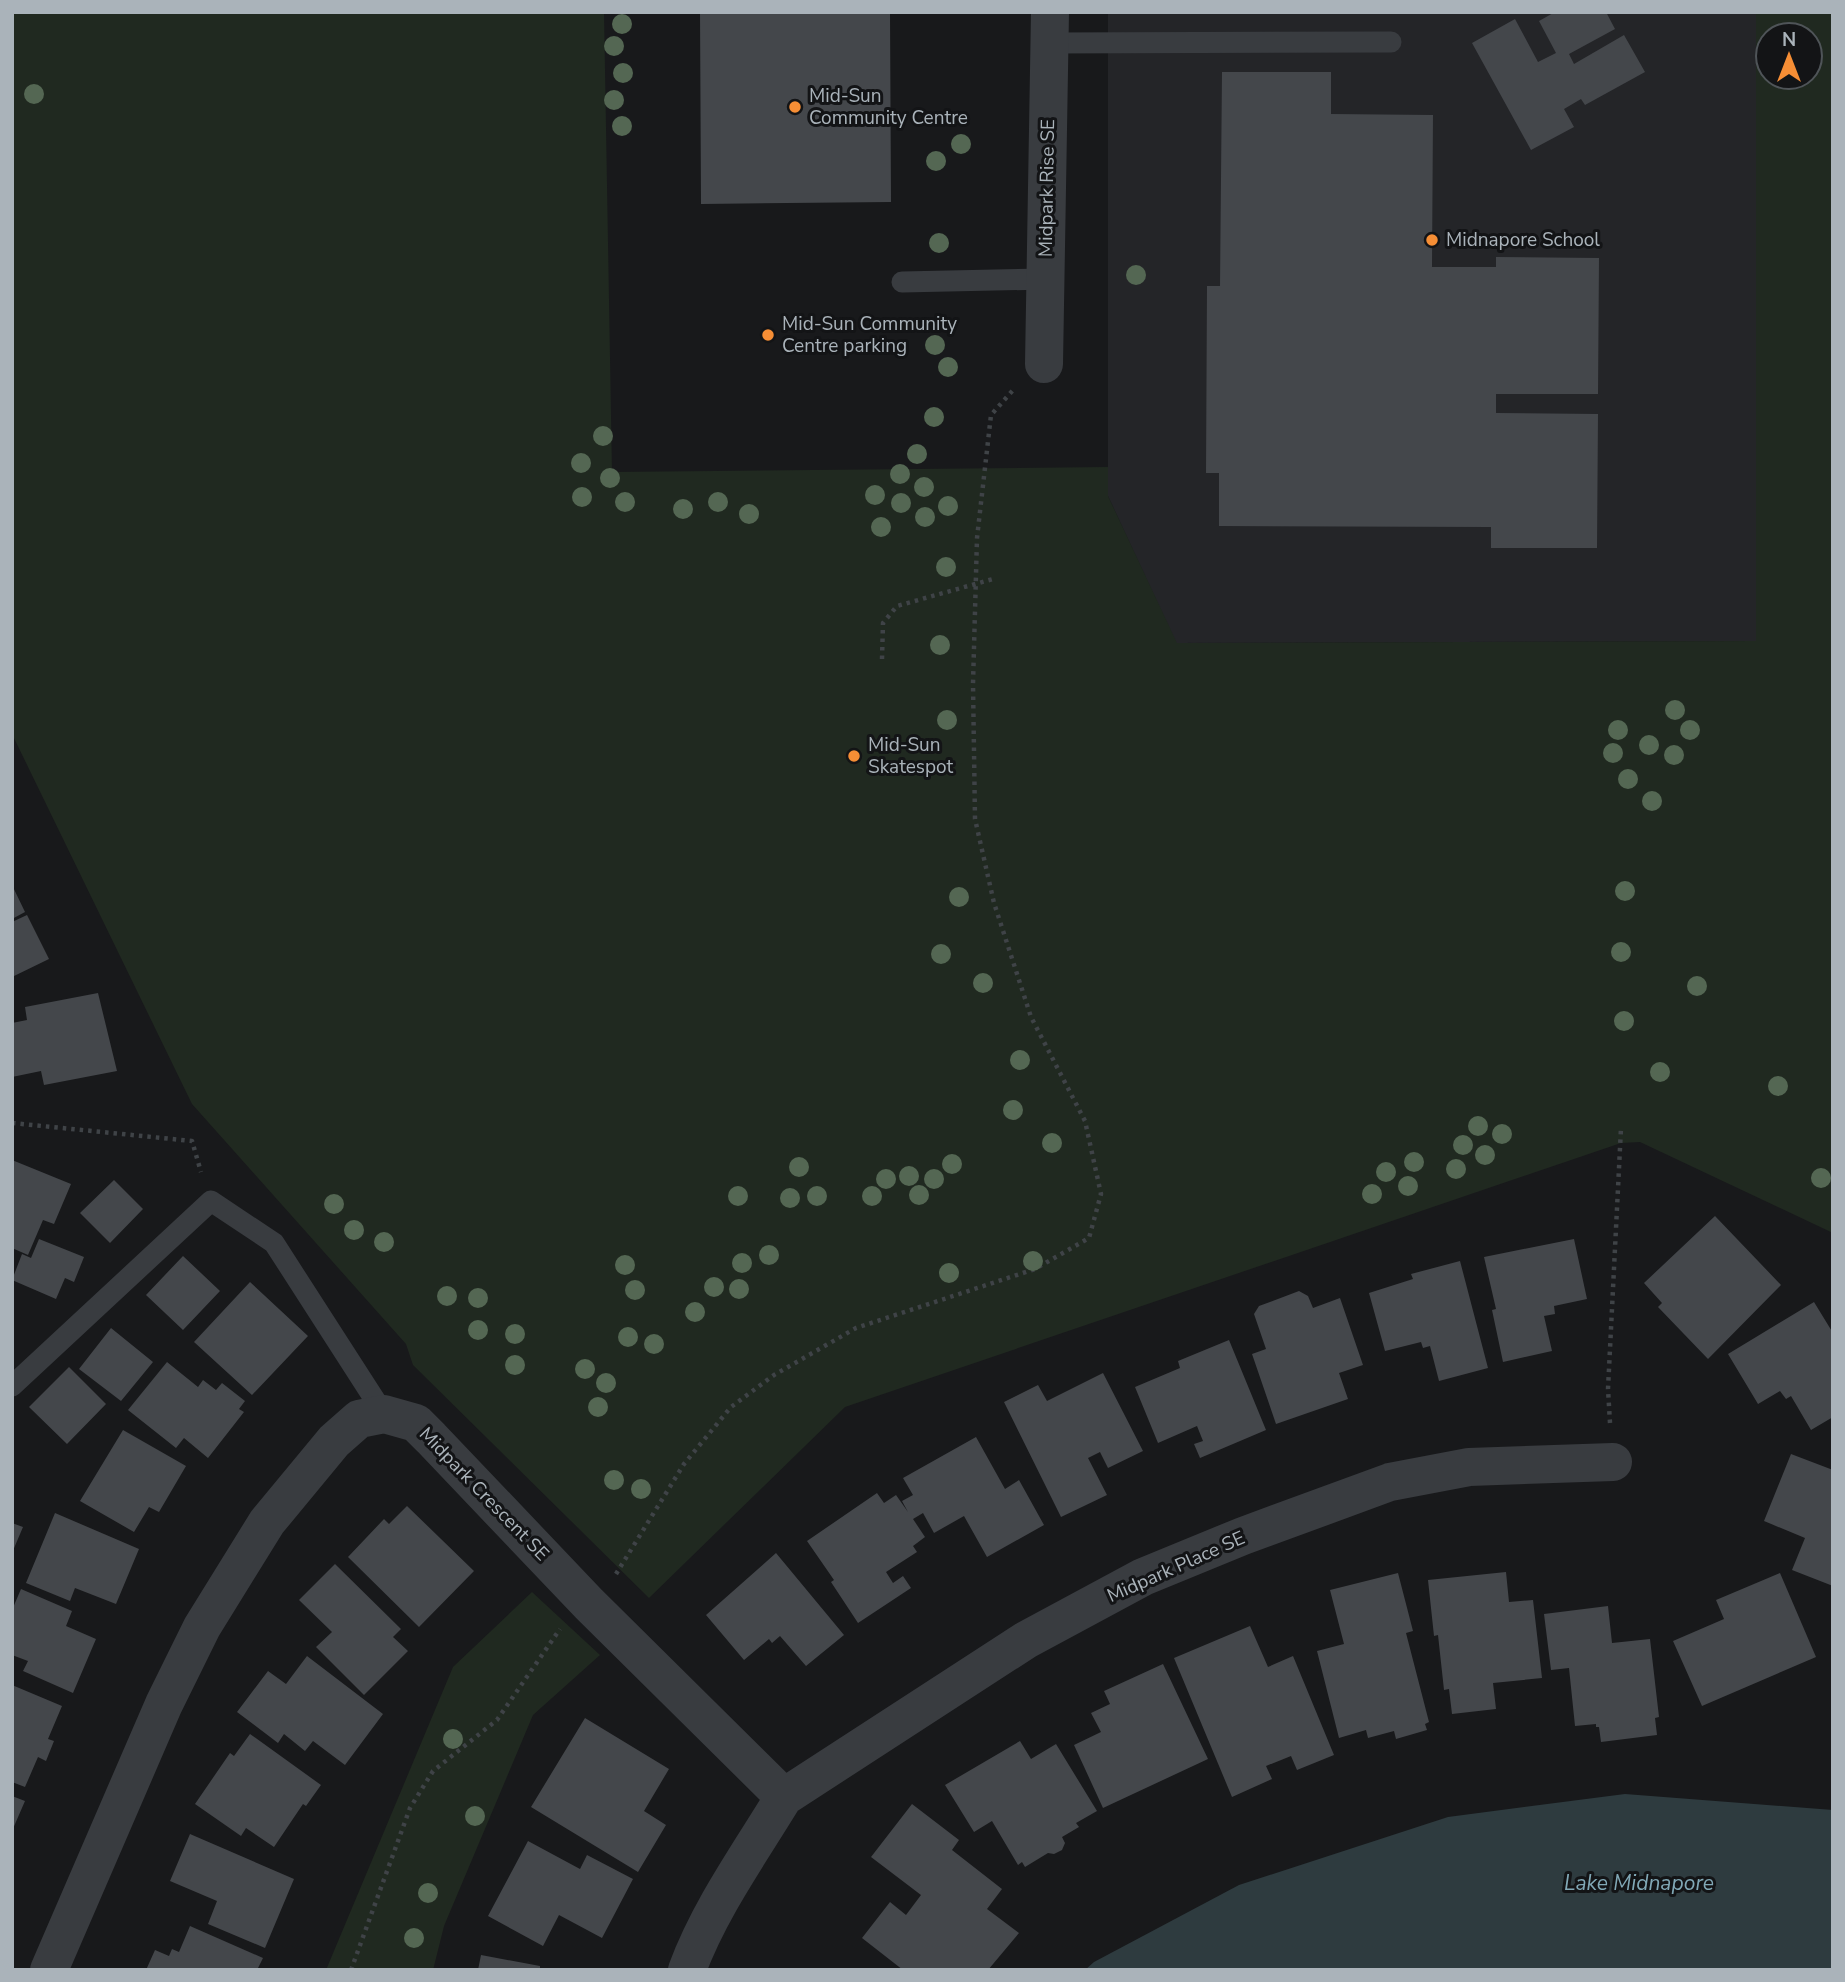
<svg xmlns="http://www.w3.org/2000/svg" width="1845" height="1982" viewBox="0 0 1845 1982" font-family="'Nunito Sans',sans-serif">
	<rect width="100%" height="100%" fill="#18191b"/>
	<path fill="#242528" d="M 1108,12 L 1756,12 L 1756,641 L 1176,643 L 1108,496 Z"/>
	<path fill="#202920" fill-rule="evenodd" d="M 12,12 L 604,12 L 612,472 L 1108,467 L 1108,496 L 1177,643 L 1756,641 L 1756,12 L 1828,12 L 1833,14 L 1833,1233 L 1640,1142 L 1621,1143 L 845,1407 L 649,1598 L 413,1365 L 406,1344 L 192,1104 L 12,734 ZM 1810,35 L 1810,77 L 1768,77 L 1768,35 Z
		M 532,1592 L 600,1655 L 533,1715 L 444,1926 L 433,1970 L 326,1970 L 453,1667 Z"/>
	<path fill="#2e3b3f" d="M 1625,1794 L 1833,1810 L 1833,1970 L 1085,1970 L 1094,1962 L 1239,1885 L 1448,1817 Z"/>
	<path fill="#44474b" d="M 700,12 L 890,12 L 891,202 L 701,204 Z
		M 1555,12 L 1606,12 L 1615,29 L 1569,54 L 1574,64 L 1624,35 L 1645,72 L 1585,105 L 1581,99 L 1564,109 L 1574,127 L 1531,150 L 1472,43 L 1515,19 L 1538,62 L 1556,53 L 1539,21 Z
		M 1222,72 L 1331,72 L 1331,114 L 1433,115 L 1432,267 L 1496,267 L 1496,257 L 1599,258 L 1598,394 L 1496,394 L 1496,413 L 1598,414 L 1597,548 L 1491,548 L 1491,527 L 1219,526 L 1219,473 L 1206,473 L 1207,286 L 1220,286 Z
		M 12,885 L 25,912 L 12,919 Z
		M 27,915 L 49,959 L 12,977 L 12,922 Z
		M 98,993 L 117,1071 L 44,1085 L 41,1071 L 12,1077 L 12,1023 L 27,1020 L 25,1007 Z
		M 12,1160 L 71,1184 L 54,1224 L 43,1220 L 28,1255 L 12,1248 Z
		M 114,1180 L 143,1209 L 110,1243 L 80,1213 Z
		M 1715,1216 L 1781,1285 L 1708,1359 L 1658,1307 L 1662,1303 L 1644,1283 Z
		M 39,1239 L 84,1257 L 74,1282 L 65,1278 L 56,1299 L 12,1280 L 22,1254 L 31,1258 Z
		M 1574,1239 L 1587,1299 L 1554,1306 L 1555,1314 L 1544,1316 L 1552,1351 L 1503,1362 L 1492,1310 L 1496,1309 L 1484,1257 Z
		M 183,1256 L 220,1291 L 183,1330 L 146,1295 Z
		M 1460,1261 L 1488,1368 L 1439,1381 L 1430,1346 L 1423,1348 L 1421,1342 L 1385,1351 L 1369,1293 L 1413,1279 L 1411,1274 Z
		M 250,1282 L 308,1336 L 252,1395 L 194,1342 Z
		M 1299,1291 L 1308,1296 L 1313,1308 L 1340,1298 L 1363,1365 L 1339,1373 L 1348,1399 L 1276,1424 L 1252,1354 L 1266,1349 L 1254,1314 L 1259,1306 Z
		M 1814,1302 L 1833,1333 L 1833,1417 L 1811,1430 L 1791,1396 L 1786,1399 L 1780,1391 L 1758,1404 L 1728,1354 Z
		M 111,1328 L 153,1362 L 121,1401 L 79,1369 Z
		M 1229,1340 L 1266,1430 L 1200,1458 L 1194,1444 L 1203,1441 L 1197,1426 L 1158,1443 L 1135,1387 L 1180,1368 L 1178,1361 Z
		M 167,1362 L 198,1387 L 203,1380 L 216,1390 L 222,1383 L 245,1401 L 239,1409 L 244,1412 L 208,1458 L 184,1438 L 176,1448 L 128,1410 Z
		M 69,1367 L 106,1404 L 67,1444 L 29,1407 Z
		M 1103,1373 L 1143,1451 L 1108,1468 L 1100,1452 L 1088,1458 L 1107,1495 L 1061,1517 L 1004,1402 L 1038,1385 L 1047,1401 Z
		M 123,1430 L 186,1466 L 159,1512 L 149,1507 L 134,1532 L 80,1501 Z
		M 976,1437 L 1005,1489 L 1019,1480 L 1044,1525 L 987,1557 L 964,1516 L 934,1533 L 923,1513 L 913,1519 L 925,1537 L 913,1546 L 917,1552 L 886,1572 L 893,1583 L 903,1576 L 911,1588 L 858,1623 L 831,1582 L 834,1580 L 807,1541 L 877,1493 L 884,1503 L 896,1495 L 908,1512 L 902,1501 L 913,1495 L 903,1478 Z
		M 1791,1454 L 1833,1470 L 1833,1586 L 1792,1570 L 1805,1538 L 1764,1521 Z
		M 407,1506 L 474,1571 L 419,1627 L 348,1557 L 384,1519 L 389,1524 Z
		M 55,1513 L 139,1549 L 116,1604 L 75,1588 L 70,1601 L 26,1583 Z
		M 12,1523 L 23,1527 L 12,1553 Z
		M 776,1553 L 844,1635 L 806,1666 L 780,1636 L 772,1643 L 769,1639 L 744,1660 L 706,1615 Z
		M 335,1564 L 401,1629 L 393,1637 L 408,1651 L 364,1695 L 316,1647 L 332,1632 L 299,1600 Z
		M 1506,1572 L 1509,1602 L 1533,1600 L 1542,1678 L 1493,1683 L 1496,1709 L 1452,1714 L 1449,1689 L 1444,1690 L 1438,1635 L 1434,1636 L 1428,1580 Z
		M 1398,1573 L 1413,1631 L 1406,1633 L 1429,1722 L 1425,1724 L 1427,1730 L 1396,1739 L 1394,1731 L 1368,1738 L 1366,1730 L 1339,1738 L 1317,1651 L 1344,1644 L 1330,1590 Z
		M 1780,1573 L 1816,1657 L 1702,1706 L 1673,1641 L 1724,1619 L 1716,1600 Z
		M 21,1589 L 72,1611 L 66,1626 L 96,1639 L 73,1693 L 23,1671 L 28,1661 L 12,1655 L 12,1610 Z
		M 1608,1606 L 1612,1643 L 1650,1639 L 1659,1717 L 1655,1718 L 1657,1735 L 1601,1742 L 1599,1727 L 1596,1727 L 1596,1724 L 1575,1726 L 1569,1668 L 1551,1670 L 1544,1614 Z
		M 1250,1626 L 1268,1667 L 1293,1656 L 1334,1755 L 1297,1770 L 1291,1756 L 1266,1766 L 1272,1779 L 1232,1797 L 1174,1658 Z
		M 307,1656 L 383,1714 L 345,1765 L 313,1741 L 305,1751 L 284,1734 L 278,1743 L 237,1712 L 268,1671 L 286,1684 Z
		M 1163,1664 L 1208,1759 L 1103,1808 L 1074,1745 L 1101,1732 L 1091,1713 L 1110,1704 L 1104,1691 Z
		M 12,1685 L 62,1706 L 48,1739 L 54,1741 L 46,1761 L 38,1757 L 25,1787 L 12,1782 Z
		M 585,1718 L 669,1769 L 644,1811 L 666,1825 L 638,1872 L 531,1807 Z
		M 250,1734 L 321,1785 L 306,1806 L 303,1804 L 274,1847 L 246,1828 L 241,1836 L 195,1804 L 230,1753 L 234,1756 Z
		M 1020,1741 L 1031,1759 L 1056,1744 L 1097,1811 L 1076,1823 L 1079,1827 L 1062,1837 L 1065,1843 L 1062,1850 L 1054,1854 L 1048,1853 L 1025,1867 L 1022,1862 L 1018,1865 L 992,1821 L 974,1832 L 945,1785 Z
		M 12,1796 L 25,1801 L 12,1831 Z
		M 912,1804 L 959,1840 L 952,1850 L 1002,1889 L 987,1909 L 1019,1933 L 988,1970 L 903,1970 L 862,1938 L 890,1902 L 906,1915 L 921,1895 L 871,1857 Z
		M 190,1834 L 294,1879 L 265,1948 L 208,1924 L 217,1901 L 170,1881 Z
		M 528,1841 L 580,1869 L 587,1855 L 633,1879 L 602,1938 L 559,1915 L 543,1946 L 488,1916 Z
		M 190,1926 L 263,1958 L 257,1970 L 146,1970 L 155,1950 L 169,1956 L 172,1949 L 179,1952 Z
		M 481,1955 L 540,1966 L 540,1970 L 478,1970 Z"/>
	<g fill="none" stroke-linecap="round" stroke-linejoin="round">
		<path stroke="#3f4347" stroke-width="4.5" stroke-dasharray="3.5 5" stroke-linecap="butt" d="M 882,659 L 883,623 L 897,606 L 993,579
			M 12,1123 L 192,1141 L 201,1172
			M 1610,1423 L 1608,1389 L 1621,1128
			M 616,1574 L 684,1464 L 731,1407 L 774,1375 L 856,1328 L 1035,1269 L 1089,1238 L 1101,1194 L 1085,1121 L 1031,1017 L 994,903 L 975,819 L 973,684 L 977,538 L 991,415 L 1014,389
			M 351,1970 L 410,1808 L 433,1771 L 497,1720 L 560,1629"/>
		<path stroke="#393c40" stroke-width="21" d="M 1050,43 L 1391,42
			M 902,282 L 1046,279
			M 12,1386 L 211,1201 L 274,1243 L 384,1414"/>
		<path stroke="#393c40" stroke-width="38" d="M 1044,364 L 1050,12
			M 784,1797 L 1026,1640 L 1143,1577 L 1243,1536 L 1390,1482 L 1469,1467 L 1613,1462
			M 49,1970 L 164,1704 L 202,1627 L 267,1522 L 334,1441 L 359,1419 L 384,1414 L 416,1423 L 431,1438 L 589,1604 L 784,1797 C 750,1853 710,1908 687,1970"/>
	</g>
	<g fill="#546753">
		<circle cx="622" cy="24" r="10"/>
		<circle cx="614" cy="46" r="10"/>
		<circle cx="623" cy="73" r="10"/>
		<circle cx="34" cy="94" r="10"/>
		<circle cx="614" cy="100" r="10"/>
		<circle cx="622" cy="126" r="10"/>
		<circle cx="961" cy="144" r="10"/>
		<circle cx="936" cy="161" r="10"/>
		<circle cx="939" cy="243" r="10"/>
		<circle cx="1136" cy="275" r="10"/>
		<circle cx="935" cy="345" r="10"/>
		<circle cx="948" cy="367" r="10"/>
		<circle cx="934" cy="417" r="10"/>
		<circle cx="603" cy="436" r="10"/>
		<circle cx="917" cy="454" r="10"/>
		<circle cx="581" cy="463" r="10"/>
		<circle cx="900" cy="474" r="10"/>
		<circle cx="610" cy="478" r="10"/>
		<circle cx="924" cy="487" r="10"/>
		<circle cx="875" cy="495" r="10"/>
		<circle cx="582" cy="497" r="10"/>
		<circle cx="625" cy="502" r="10"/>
		<circle cx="718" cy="502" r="10"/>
		<circle cx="901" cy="503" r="10"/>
		<circle cx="948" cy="506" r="10"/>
		<circle cx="683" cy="509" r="10"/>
		<circle cx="749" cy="514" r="10"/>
		<circle cx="925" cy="517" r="10"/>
		<circle cx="881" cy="527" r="10"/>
		<circle cx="946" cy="567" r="10"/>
		<circle cx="940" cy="645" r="10"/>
		<circle cx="1675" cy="710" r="10"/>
		<circle cx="947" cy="720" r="10"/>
		<circle cx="1618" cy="730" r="10"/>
		<circle cx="1690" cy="730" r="10"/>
		<circle cx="1649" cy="745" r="10"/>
		<circle cx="1613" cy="753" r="10"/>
		<circle cx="1674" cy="755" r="10"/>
		<circle cx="1628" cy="779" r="10"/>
		<circle cx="1652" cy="801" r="10"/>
		<circle cx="1625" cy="891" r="10"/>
		<circle cx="959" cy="897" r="10"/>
		<circle cx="1621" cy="952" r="10"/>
		<circle cx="941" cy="954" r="10"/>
		<circle cx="983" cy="983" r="10"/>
		<circle cx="1697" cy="986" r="10"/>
		<circle cx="1624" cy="1021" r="10"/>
		<circle cx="1020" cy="1060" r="10"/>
		<circle cx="1660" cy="1072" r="10"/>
		<circle cx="1778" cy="1086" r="10"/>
		<circle cx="1013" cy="1110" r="10"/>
		<circle cx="1478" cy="1126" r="10"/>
		<circle cx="1502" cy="1134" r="10"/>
		<circle cx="1052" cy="1143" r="10"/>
		<circle cx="1463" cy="1145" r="10"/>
		<circle cx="1485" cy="1155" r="10"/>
		<circle cx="1414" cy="1162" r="10"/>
		<circle cx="952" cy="1164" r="10"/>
		<circle cx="799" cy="1167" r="10"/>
		<circle cx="1456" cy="1169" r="10"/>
		<circle cx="1386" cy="1172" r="10"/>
		<circle cx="909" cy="1176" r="10"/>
		<circle cx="1821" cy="1178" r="10"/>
		<circle cx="886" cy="1179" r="10"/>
		<circle cx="934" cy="1179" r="10"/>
		<circle cx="1408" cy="1186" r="10"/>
		<circle cx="1372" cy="1194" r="10"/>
		<circle cx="919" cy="1195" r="10"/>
		<circle cx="738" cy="1196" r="10"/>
		<circle cx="817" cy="1196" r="10"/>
		<circle cx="872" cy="1196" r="10"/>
		<circle cx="790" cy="1198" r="10"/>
		<circle cx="334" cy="1204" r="10"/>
		<circle cx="354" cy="1230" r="10"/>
		<circle cx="384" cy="1242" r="10"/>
		<circle cx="769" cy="1255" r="10"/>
		<circle cx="1033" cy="1261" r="10"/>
		<circle cx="742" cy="1263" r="10"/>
		<circle cx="625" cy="1265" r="10"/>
		<circle cx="949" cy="1273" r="10"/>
		<circle cx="714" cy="1287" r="10"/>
		<circle cx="739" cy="1289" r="10"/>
		<circle cx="635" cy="1290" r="10"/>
		<circle cx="447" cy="1296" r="10"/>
		<circle cx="478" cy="1298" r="10"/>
		<circle cx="695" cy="1312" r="10"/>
		<circle cx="478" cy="1330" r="10"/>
		<circle cx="515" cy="1334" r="10"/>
		<circle cx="628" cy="1337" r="10"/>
		<circle cx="654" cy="1344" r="10"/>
		<circle cx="515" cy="1365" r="10"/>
		<circle cx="585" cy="1369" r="10"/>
		<circle cx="606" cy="1383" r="10"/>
		<circle cx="598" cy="1407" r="10"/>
		<circle cx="614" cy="1480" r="10"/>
		<circle cx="641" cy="1489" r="10"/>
		<circle cx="453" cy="1739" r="10"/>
		<circle cx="475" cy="1816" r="10"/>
		<circle cx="428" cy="1893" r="10"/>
		<circle cx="414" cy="1938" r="10"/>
	</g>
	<g fill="#f68e35" stroke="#131416" stroke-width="2.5">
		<circle cx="795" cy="107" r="7"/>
		<circle cx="1432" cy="240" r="7"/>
		<circle cx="768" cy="335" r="7"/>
		<circle cx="854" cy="756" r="7"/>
	</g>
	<g text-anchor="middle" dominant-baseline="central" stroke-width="6" stroke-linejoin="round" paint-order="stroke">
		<g font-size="19" fill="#aab3ba" stroke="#131416" text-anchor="start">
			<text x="809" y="96">Mid-Sun<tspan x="809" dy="22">Community Centre</tspan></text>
			<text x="1446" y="240">Midnapore School</text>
			<text x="782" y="324">Mid-Sun Community<tspan x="782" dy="22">Centre parking</tspan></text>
			<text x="868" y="745">Mid-Sun<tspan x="868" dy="22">Skatespot</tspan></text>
		</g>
		<g font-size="19" fill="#aab3ba" stroke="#131416">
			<text transform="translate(1047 188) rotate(-89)">Midpark Rise SE</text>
			<text transform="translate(484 1494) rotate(46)">Midpark Crescent SE</text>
			<text transform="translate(1176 1567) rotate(-24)">Midpark Place SE</text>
		</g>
		<g font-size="21" font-style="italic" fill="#81a8b6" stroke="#131416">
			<text x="1639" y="1883">Lake Midnapore</text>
		</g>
	</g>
	<rect width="1845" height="1982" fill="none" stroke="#aab3ba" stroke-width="28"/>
	<g transform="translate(1789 56)"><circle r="33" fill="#131416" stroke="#4f5458" stroke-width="2"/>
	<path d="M0-5L12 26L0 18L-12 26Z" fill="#f68e35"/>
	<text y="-10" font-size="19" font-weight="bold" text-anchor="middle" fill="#aab3ba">N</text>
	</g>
</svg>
